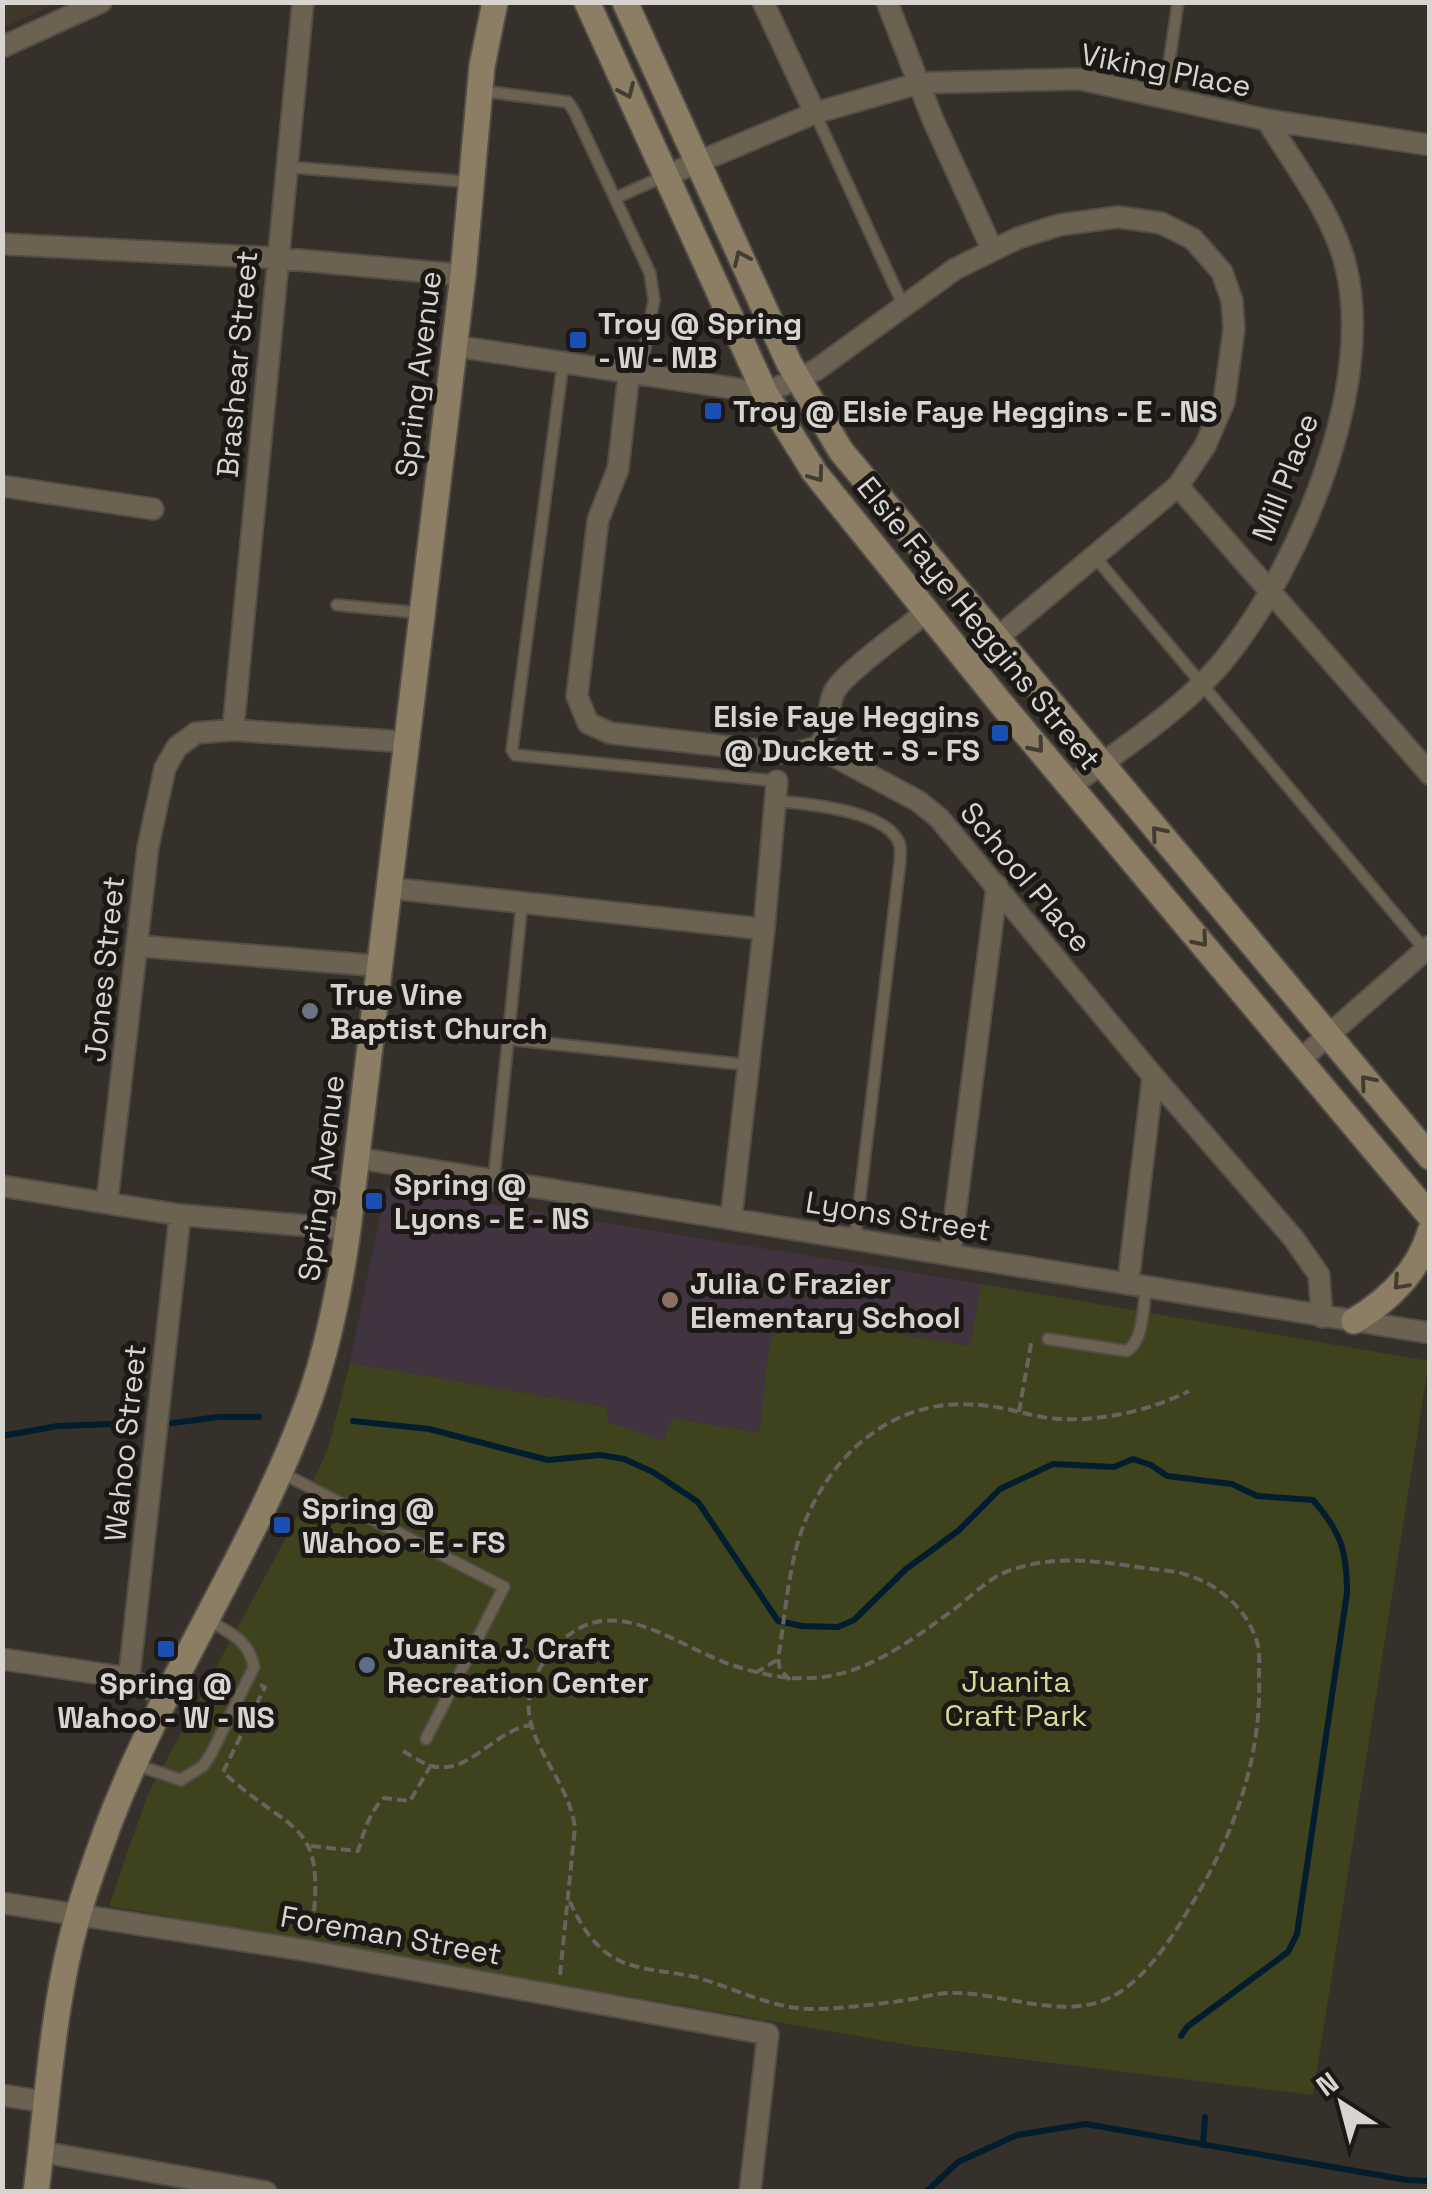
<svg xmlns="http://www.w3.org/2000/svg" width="1432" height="2194" viewBox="0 0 1432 2194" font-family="'Space Grotesk',sans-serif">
	<rect width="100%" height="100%" fill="#353029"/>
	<path fill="#41382c" d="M 3,2 L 56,2 L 56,3 L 3,28 Z"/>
	<path fill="#423340" d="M 386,1187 L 981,1284 L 970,1346 L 799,1317 L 770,1339 L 759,1433 L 672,1418 L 665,1443 L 606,1420 L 607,1407 L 350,1363 Z"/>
	<path fill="#3e431d" d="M 981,1284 L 1429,1361 L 1313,2095 L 915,2046 L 109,1906 L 147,1796 L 295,1521 L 328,1448 L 350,1363 L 607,1407 L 607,1421 L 664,1442 L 672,1418 L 759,1433 L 770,1339 L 799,1317 L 970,1346 Z"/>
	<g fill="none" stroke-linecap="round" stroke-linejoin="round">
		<path stroke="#011d2e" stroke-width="6" d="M 353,1421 L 429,1429 L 548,1460 L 600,1455 L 624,1459 L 653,1472 L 698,1502 L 778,1621 L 802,1626 L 838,1627 L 854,1620 L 906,1569 L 958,1531 L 1000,1489 L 1053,1464 L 1114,1467 L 1133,1459 L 1151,1465 L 1167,1476 L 1232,1484 L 1257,1496 L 1313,1500 C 1341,1532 1347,1551 1347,1593 L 1297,1934 L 1288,1952 L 1187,2027 L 1181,2036
			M 172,1423 L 219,1417 L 259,1417
			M 2,1436 L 58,1426 L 139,1423
			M 1203,2145 L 1205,2117
			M 926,2192 L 958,2162 L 1017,2135 L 1086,2124 L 1407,2180 L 1430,2181"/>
		<g stroke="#524e47" stroke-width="14">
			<path id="lane" d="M 482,91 L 568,102 L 575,113 L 650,273 L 654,300 L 640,374
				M 1164,97 L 1178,2
				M 815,113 L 903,305
				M 288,167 L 470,182
				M 615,198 L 665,176
				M 563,363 L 512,750 L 515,755 L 777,781
				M 1095,557 L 1426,951
				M 337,605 L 421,613
				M 776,801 C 806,804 891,810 900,846 C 901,851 900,857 900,862 L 855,1239
				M 507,1039 L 749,1065
				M 494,1178 L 522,902
				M 1048,1339 L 1127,1351 C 1144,1340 1143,1306 1146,1287
				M 280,1472 L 504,1587 L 426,1739
				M 137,1765 L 181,1780 L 203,1766 L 211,1754 L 254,1667 C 249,1641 231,1633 209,1621"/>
		</g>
		<g stroke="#524e47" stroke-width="24">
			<path id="street" d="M 763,2 L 815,113
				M 887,2 L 933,120 L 992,249
				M 2,47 L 101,2
				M 665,176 L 815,113 L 920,83 L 1079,79 L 1267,120 L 1430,145
				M 2,244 L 277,258 L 463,275
				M 454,346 L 765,393 L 816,370 L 955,269 L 1018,238 L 1059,225 L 1118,217 L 1161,223 L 1193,239 L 1222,272 L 1232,301 L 1234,329 L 1224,402 L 1205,446 L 1178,486 L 997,638
				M 629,373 L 618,469 L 598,520 L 577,696 L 588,723 L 610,733 L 792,754 L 817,747 L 918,801 L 939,818 L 1153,1076 L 1294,1239 L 1319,1275 L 1322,1317
				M 2,486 L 153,509
				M 1178,486 L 1430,774
				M 233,730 L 303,2
				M 817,747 C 835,730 824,707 836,689 C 848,670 906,629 926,612
				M 1070,786 C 1120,751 1191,703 1228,655 C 1301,562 1375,385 1346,267 C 1333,213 1295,167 1267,120
				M 389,888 L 764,929
				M 138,946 L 380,966
				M 1300,1060 L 1430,946
				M 357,1158 L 1430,1333
				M 2,1186 L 180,1215 L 348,1229
				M 107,1202 L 148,847 L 165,768 L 177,747 L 196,733 L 233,730 L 407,742
				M 731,1219 L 764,929 L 777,781
				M 950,1255 L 997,886
				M 1128,1284 L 1153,1076
				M 2,1659 L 129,1678 L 165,1697
				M 129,1678 L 180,1215
				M 2,1903 L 310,1951 L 768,2034 L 750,2192
				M 2,2095 L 46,2102
				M 42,2152 L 266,2192"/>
		</g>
		<g stroke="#524e47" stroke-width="29">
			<path id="secondary" d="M 587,2 L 765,393 L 815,473 L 1003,706 L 1430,1216
				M 625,2 L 789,363 L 841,451 L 1430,1157
				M 1354,1321 C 1389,1300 1418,1272 1430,1232
				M 36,2192 C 48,2100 52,2004 78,1915 C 86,1886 97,1857 107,1829 C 163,1680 256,1548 310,1398 C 329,1343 340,1287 348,1229 L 463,275 L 482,66 L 495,2"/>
		</g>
		<path stroke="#67635d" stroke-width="4" stroke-dasharray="10 5" stroke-linecap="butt" d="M 1019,1412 L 1032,1338
			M 755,1673 L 777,1660
			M 790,1680 L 780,1669 L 778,1659 C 786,1613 788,1560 807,1517 C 840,1442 905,1394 988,1406 C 1008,1408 1028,1415 1048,1418 C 1095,1423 1147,1412 1189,1391
			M 260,1685 L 265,1687 L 223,1772 C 295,1838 326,1817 312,1931
			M 403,1751 C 412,1756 422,1763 431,1766 C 469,1776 494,1730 531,1725
			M 311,1846 L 358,1851 C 364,1832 369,1812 384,1798 L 410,1801 L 431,1765
			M 560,1975 L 575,1827 C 568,1784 538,1757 530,1719 C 525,1697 535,1672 549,1655 C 606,1581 672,1646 735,1666 C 830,1697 876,1666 952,1611 C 969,1598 989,1578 1008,1571 C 1056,1554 1096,1561 1145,1568 C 1157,1570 1172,1570 1184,1574 C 1218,1583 1250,1611 1258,1646 C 1260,1655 1259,1667 1259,1676 C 1262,1764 1230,1844 1184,1917 C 1168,1944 1147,1974 1120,1992 C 1068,2026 1002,1990 946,1993 C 933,1994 920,1998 907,2000 C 878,2004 848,2008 819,2009 C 775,2011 736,1988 695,1977 C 670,1971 640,1971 618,1960 C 594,1948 580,1924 569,1900"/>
		<use href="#lane" stroke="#6c6252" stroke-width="10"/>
		<use href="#street" stroke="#6c6252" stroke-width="20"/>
		<use href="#secondary" stroke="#8c7e64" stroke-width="25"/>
	</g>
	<defs><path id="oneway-chevron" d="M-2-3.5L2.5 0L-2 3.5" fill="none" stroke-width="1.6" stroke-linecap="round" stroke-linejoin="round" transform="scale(2.5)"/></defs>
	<g stroke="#433c31">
		<use href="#oneway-chevron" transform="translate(627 91) rotate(66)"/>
		<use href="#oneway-chevron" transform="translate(741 258) rotate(-114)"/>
		<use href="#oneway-chevron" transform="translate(817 475) rotate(54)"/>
		<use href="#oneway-chevron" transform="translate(1037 746) rotate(50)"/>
		<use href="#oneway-chevron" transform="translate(1158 833) rotate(-130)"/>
		<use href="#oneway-chevron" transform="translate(1201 940) rotate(50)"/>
		<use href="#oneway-chevron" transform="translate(1367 1082) rotate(-130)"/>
		<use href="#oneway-chevron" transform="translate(1400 1283) rotate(132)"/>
	</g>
	<g fill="#1a4fb4" stroke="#1b1815" stroke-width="4">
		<rect x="568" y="330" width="20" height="20" rx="5"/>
		<rect x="703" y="401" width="20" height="20" rx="5"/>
		<rect x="990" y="723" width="20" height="20" rx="5"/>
		<rect x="364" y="1191" width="20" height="20" rx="5"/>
		<rect x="272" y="1515" width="20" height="20" rx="5"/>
		<rect x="156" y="1639" width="20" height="20" rx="5"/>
	</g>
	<circle fill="#6b7280" stroke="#1b1815" stroke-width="4" cx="310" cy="1011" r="10"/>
	<circle fill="#8d6e63" stroke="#1b1815" stroke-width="4" cx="670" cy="1300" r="10"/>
	<circle fill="#5c6f8a" stroke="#1b1815" stroke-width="4" cx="367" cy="1665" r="10"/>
	<g text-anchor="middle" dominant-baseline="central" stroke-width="10" stroke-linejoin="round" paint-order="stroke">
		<g font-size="30" fill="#d8d5d0" stroke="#1b1815">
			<text transform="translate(1166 70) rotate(11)">Viking Place</text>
			<text transform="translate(237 364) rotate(-85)">Brashear Street</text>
			<text transform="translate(418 374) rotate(-83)">Spring Avenue</text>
			<text transform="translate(1285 477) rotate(-69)">Mill Place</text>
			<text transform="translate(979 623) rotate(51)">Elsie Faye Heggins Street</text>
			<text transform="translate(1026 877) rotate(50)">School Place</text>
			<text transform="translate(104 969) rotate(-84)">Jones Street</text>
			<text transform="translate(321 1178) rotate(-83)">Spring Avenue</text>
			<text transform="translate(898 1216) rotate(9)">Lyons Street</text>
			<text transform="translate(125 1443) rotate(-84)">Wahoo Street</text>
			<text transform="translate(391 1935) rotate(10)">Foreman Street</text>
		</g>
		<g font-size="30" font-weight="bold" fill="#d8d5d0" stroke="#1b1815" text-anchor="start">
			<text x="598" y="323">Troy @ Spring<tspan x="598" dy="34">- W - MB</tspan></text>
			<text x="733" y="411">Troy @ Elsie Faye Heggins - E - NS</text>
			<text x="980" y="716" text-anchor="end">Elsie Faye Heggins<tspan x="980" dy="34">@ Duckett - S - FS</tspan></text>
			<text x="330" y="994">True Vine<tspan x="330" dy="34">Baptist Church</tspan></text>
			<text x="394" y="1184">Spring @<tspan x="394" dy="34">Lyons - E - NS</tspan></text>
			<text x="690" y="1283">Julia C Frazier<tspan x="690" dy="34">Elementary School</tspan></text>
			<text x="302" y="1508">Spring @<tspan x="302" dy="34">Wahoo - E - FS</tspan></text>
			<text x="387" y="1648">Juanita J. Craft<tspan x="387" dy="34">Recreation Center</tspan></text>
			<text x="166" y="1683" text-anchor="middle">Spring @<tspan x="166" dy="34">Wahoo - W - NS</tspan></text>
		</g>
		<g font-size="30" fill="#d0db96" stroke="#1b1815">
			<text x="1016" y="1681">Juanita<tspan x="1016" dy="34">Craft Park</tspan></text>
		</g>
	</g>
	<rect width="1432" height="2194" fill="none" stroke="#d8d5d0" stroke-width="10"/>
	<g transform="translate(1342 2104) rotate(324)" stroke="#1b1815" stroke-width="8" paint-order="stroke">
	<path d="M0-8L18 38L0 25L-18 38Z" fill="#d8d5d0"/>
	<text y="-15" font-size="28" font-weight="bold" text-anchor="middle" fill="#d8d5d0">N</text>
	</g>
</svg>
